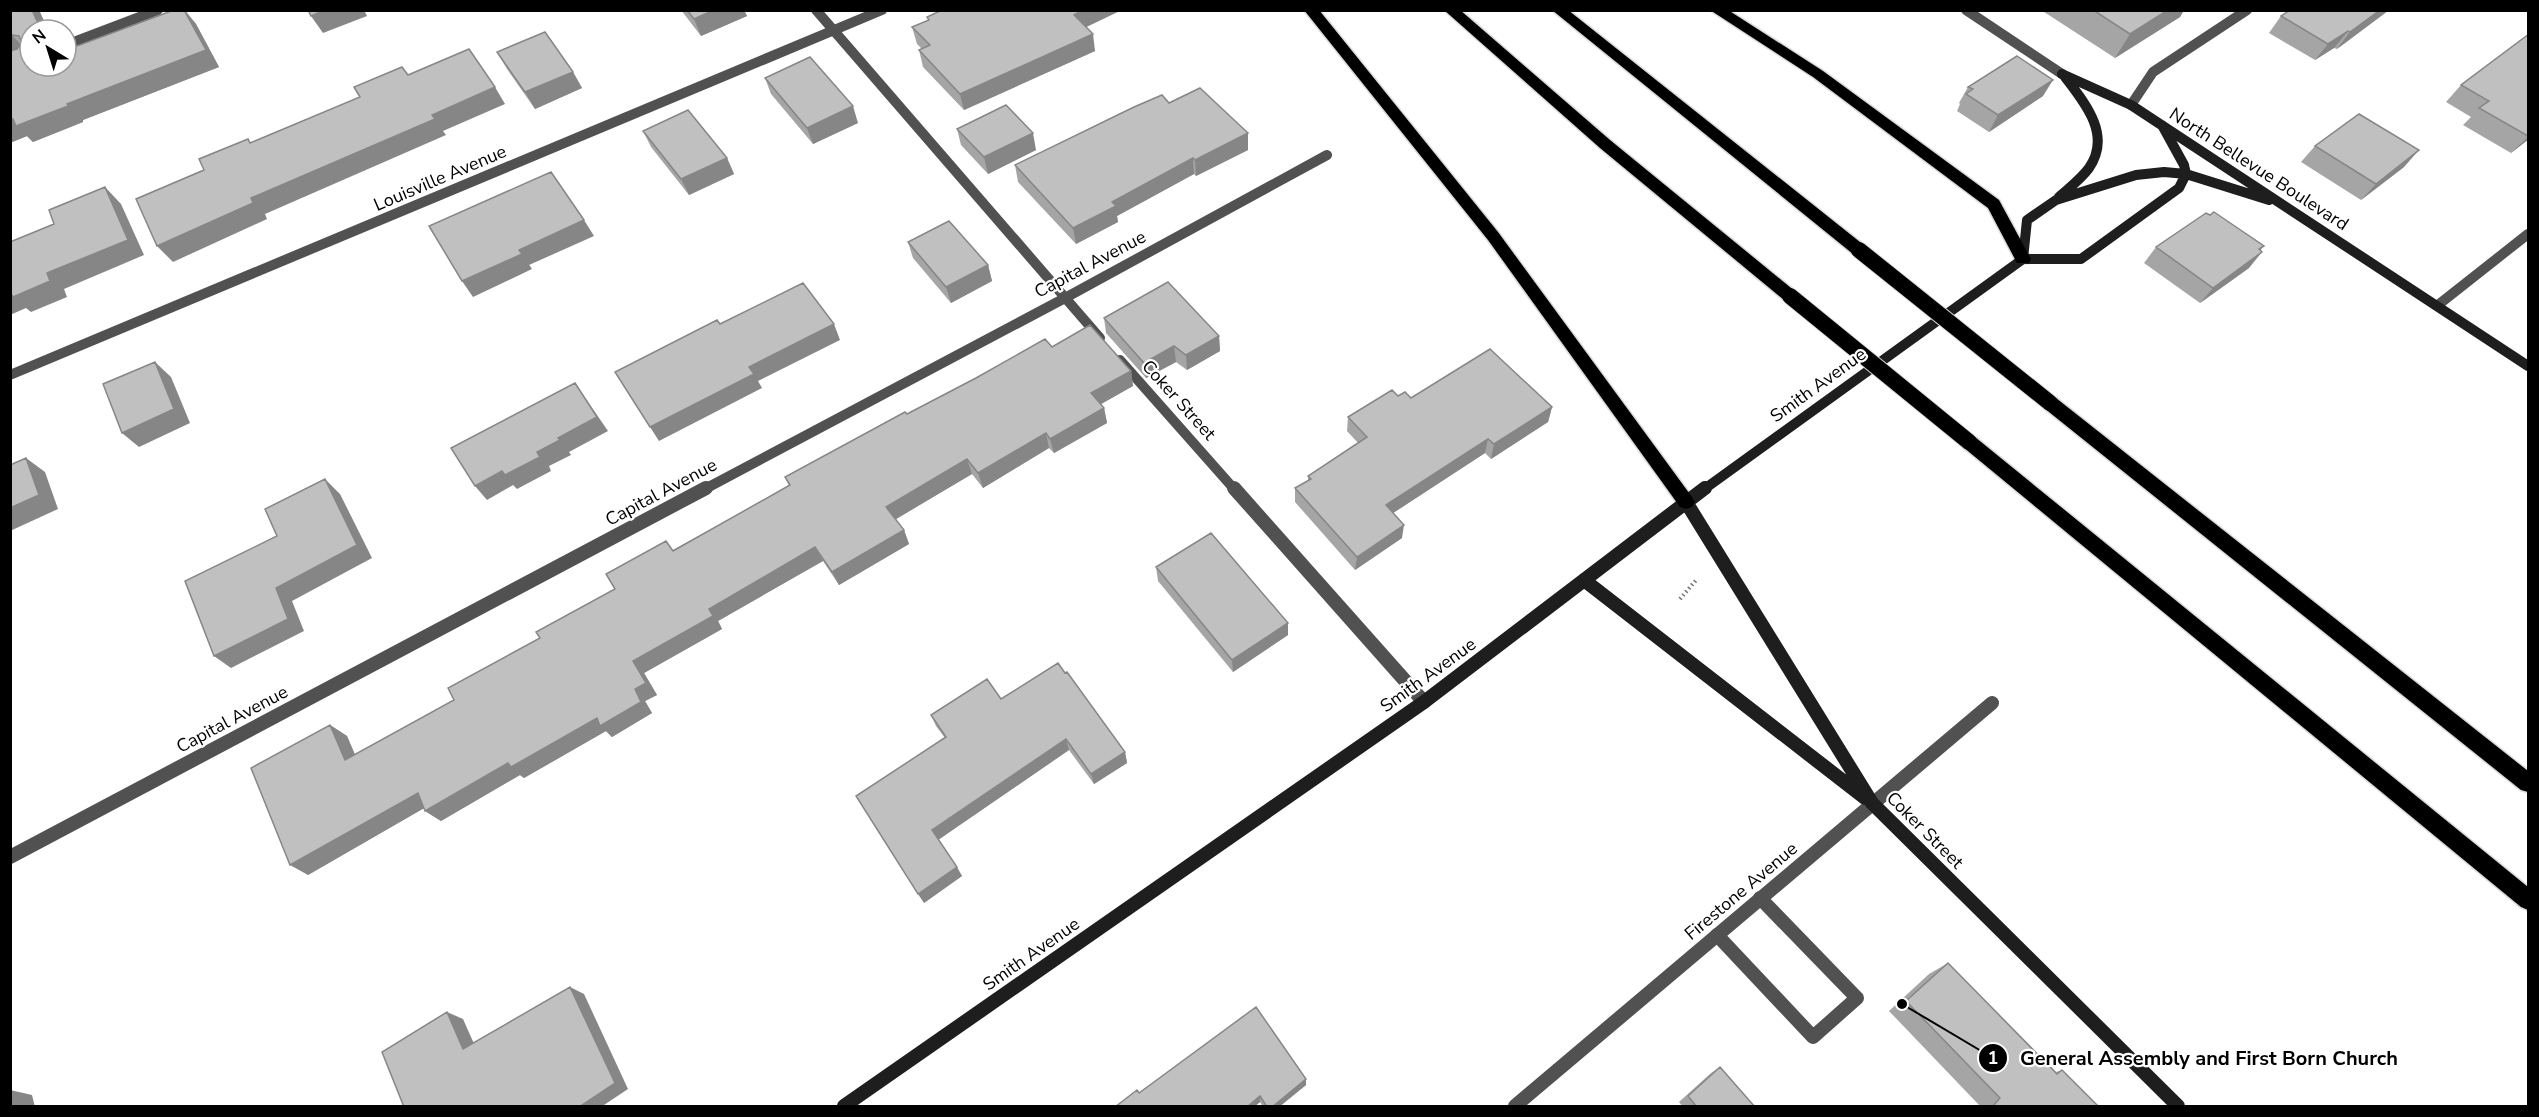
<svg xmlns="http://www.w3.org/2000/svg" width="2539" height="1117" viewBox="0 0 2539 1117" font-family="'Nunito Sans',sans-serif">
	<rect width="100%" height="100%" fill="#fff"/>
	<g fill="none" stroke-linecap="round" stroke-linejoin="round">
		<g stroke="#dbdbdb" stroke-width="3">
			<path id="motorway" d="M 1304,10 L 1319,10 L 1498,232 L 1692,497 L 1695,502 L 1692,507 L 1686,509 L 1680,507 L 1488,240 Z
				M 1444,10 L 1460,10 L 1610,140 L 1796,292 L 1798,296 L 1796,300 L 1784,300 L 1600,148 Z
				M 1552,10 L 1568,10 L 1865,246 L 1867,250 L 1865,254 L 1853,254 Z
				M 1710,10 L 1728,10 L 1823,71 L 1999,200 L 2031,259 L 2029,263 L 2017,263 L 1988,208 L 1813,77 Z
				M 2050,396 L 2056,398 L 2528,771 L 2528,792 L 2521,790 L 2044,408 L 2042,403 L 2044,398 Z
				M 1969,435 L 1975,437 L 2528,887 L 2528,910 L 2521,907 L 1963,447 L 1960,442 L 1963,437 Z"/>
		</g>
		<path stroke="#737373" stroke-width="4" stroke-dasharray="1.5 3" stroke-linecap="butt" d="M 1680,599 L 1697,579"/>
		<path stroke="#515151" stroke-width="14" d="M 1717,935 L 1813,1037 L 1857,998 L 1760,898"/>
		<path stroke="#515151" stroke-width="10" d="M 816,10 L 1100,338
			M 1966,10 L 2062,74
			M 66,45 L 158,10
			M 2131,105 L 2153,72 L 2247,10
			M 2438,305 L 2528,234
			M 1120,360 L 1235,490
			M 10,375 L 882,10
			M 703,490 L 1065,298 L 1327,155"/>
		<path stroke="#515151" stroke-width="14" d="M 1234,488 L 1424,702
			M 10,857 L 706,488
			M 1515,1106 L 1992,703"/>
		<path stroke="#1e1e1e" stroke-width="10" d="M 2062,74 L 2131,105 L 2528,366
			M 2059,197 C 2069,188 2081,179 2089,168 C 2112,135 2085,103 2065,77
			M 2023,259 L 2027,220 L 2056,200 L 2136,175 L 2164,172 L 2186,174 L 2269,200
			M 1703,490 L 2023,259 L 2081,259 L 2179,188 L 2186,174 L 2184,165 L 2162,125"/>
		<path stroke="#1e1e1e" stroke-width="14" d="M 1686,502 L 1872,803 L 2178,1106
			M 1584,580 L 1865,798
			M 844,1106 L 1424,702 L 1705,488"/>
		<use href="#motorway" fill="#000" fill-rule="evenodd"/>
		<g stroke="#dbdbdb" stroke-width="18" stroke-linecap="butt">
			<path id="motorway-bridge" d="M 1859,250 L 2050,403
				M 1790,296 L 1969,442"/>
		</g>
		<use href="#motorway-bridge" stroke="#000" stroke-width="16"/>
	</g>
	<path fill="#a5a5a5" d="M 10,10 L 39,10 L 48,30 L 30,30 L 30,66 L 174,10 L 185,10 L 196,24 L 219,67 L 83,120 L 83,122 L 33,142 L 27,136 L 10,143 Z
		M 681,10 L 744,10 L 747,16 L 701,36 Z
		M 2041,10 L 2184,10 L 2180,17 L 2115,58 Z
		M 2389,10 L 2337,49 L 2334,48 L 2315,60 L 2269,33 L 2281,16 Z
		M 927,17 L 1086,27 L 1095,51 L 964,110 L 923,67 L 919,50 L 922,49 L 917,44 L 912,27 L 928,20 Z
		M 2529,34 L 2529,139 L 2511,153 L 2463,125 L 2471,117 L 2446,102 L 2461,85 Z
		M 497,52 L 573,72 L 582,88 L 535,109 L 507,69 Z
		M 765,78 L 858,123 L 813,144 L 771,94 Z
		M 1968,87 L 2043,96 L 1989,132 L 1957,111 L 1960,104 L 1959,103 Z
		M 1169,103 L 1248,150 L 1196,176 L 1194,174 L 1117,216 L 1118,222 L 1076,244 L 1018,182 L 1015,165 Z
		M 957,129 L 1036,150 L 988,174 L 961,145 Z
		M 643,131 L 727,158 L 734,174 L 689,195 L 651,147 Z
		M 2315,146 L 2404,167 L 2361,200 L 2301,162 Z
		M 908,242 L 988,265 L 992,281 L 951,303 L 913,258 Z
		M 2156,247 L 2249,268 L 2200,303 L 2144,263 Z
		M 1104,318 L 1219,336 L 1220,351 L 1187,370 L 1176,362 L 1146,378 L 1106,333 Z
		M 1052,347 L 1131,371 L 1133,386 L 1101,404 L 1104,408 L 1107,423 L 1054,453 L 1049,448 L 983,488 L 972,474 L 895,519 L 904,530 L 909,544 L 839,585 L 823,561 L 718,621 L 722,629 L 644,673 L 657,695 L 645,701 L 652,713 L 612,737 L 606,731 L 524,778 L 520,775 L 441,821 L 425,811 L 424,808 L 308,875 L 330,725 L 347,736 L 355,755 L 454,700 L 540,638 L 673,550 L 789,486 L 785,477 L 907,414 Z
		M 1398,396 L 1411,398 L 1552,407 L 1548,422 L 1491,459 L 1485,453 L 1393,513 L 1402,538 L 1355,570 L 1295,502 L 1295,488 L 1308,481 L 1308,476 L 1358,443 L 1347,431 L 1348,417 Z
		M 1156,567 L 1288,623 L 1288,635 L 1233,672 L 1158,581 Z
		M 1001,699 L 1125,752 L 1127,763 L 1094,784 L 1069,750 L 938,840 L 962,876 L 924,903 L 945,738 L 936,726 L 931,715 Z
		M 1948,963 L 2056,1072 L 2062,1070 L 2099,1107 L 1979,1107 L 1980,1106 L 1889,1011 L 1929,974 Z
		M 1720,1067 L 1755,1107 L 1683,1107 L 1679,1102 L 1711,1073 Z
		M 1306,1085 L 1279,1107 L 1263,1107 L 1260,1102 L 1254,1107 L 1115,1107 L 1139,1093 Z"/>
	<path fill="#868686" d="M 32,10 L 39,10 L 48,30 L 41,30 Z
		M 184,10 L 196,24 L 219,67 L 83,120 L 83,122 L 33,142 L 27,136 L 10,143 L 10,120 L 67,104 Z
		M 325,10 L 364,10 L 367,16 L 323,33 L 311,16 Z
		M 714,10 L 744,10 L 747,16 L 701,36 L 694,19 Z
		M 1083,10 L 1122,10 L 1076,32 L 1074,15 Z
		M 2168,10 L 2184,10 L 2180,17 L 2115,58 L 2130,34 Z
		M 2380,10 L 2389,10 L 2337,49 L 2350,32 Z
		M 2348,31 L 2334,48 L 2315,60 L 2328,44 Z
		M 1093,34 L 1095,51 L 964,110 L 960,94 Z
		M 12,35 L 28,52 L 10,58 L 10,36 Z
		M 573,72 L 582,88 L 535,109 L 525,92 Z
		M 2053,80 L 2043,96 L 1989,132 L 1998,115 Z
		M 495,87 L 505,104 L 443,131 L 446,135 L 265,214 L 267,219 L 173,262 L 157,246 L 251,198 L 432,115 Z
		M 853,106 L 858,123 L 813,144 L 807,128 Z
		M 1033,133 L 1036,150 L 988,174 L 984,157 Z
		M 1248,133 L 1248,150 L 1196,176 L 1195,160 Z
		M 2529,136 L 2529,139 L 2511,153 Z
		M 2419,150 L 2404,167 L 2361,200 L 2376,184 Z
		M 727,158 L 734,174 L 689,195 L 681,179 Z
		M 1193,158 L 1194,174 L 1117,216 L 1118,222 L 1076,244 L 1073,228 L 1112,202 Z
		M 105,187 L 121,204 L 144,255 L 64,289 L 67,297 L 31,312 L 26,308 L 10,315 L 10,292 L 47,273 Z
		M 584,220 L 594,236 L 529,265 L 519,250 Z
		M 2264,246 L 2253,259 L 2262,252 L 2249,268 L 2200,303 L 2213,288 Z
		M 522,254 L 532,269 L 473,297 L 462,281 Z
		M 988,265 L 992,281 L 951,303 L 946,287 Z
		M 834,324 L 840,340 L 758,381 L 762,388 L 659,441 L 650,427 L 749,367 Z
		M 1219,336 L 1220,351 L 1187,370 L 1186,355 Z
		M 1174,346 L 1176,362 L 1146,378 L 1144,363 Z
		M 155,362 L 171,377 L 190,423 L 139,447 L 122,433 Z
		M 1131,371 L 1133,386 L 1094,408 L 1091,393 Z
		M 575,383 L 608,431 L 569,452 L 571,455 L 549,466 L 551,471 L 517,489 L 513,485 L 487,500 L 475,486 L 537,452 L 558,438 Z
		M 1552,407 L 1548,422 L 1491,459 L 1494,444 Z
		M 1104,408 L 1107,423 L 1054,453 L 1050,439 Z
		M 1046,433 L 1049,448 L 983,488 L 978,473 Z
		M 1488,439 L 1485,453 L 1384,519 L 1386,505 Z
		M 26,458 L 45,472 L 58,509 L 10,531 L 10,508 Z
		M 967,459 L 972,474 L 893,521 L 886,507 Z
		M 325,479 L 340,494 L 372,558 L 292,601 L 304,631 L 231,668 L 214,656 L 276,588 Z
		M 1404,525 L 1402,538 L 1355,570 L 1357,557 Z
		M 904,530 L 909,544 L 839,585 L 832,572 Z
		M 815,547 L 823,561 L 718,621 L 722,629 L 644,673 L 657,695 L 645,701 L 652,713 L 612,737 L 606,731 L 524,778 L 520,775 L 441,821 L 425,811 L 635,689 L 633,661 L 709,609 Z
		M 1288,623 L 1288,635 L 1233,672 L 1232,660 Z
		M 330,725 L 347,736 L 362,771 L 345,760 Z
		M 1066,739 L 1069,750 L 938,840 L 932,830 Z
		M 1125,752 L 1127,763 L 1094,784 L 1091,774 Z
		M 418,793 L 433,803 L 308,875 L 290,865 Z
		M 957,867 L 962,876 L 924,903 L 918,894 Z
		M 570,987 L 584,994 L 628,1089 L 601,1107 L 579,1107 Z
		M 447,1012 L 463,1019 L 479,1055 L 463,1049 Z
		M 1306,1079 L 1306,1085 L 1279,1107 L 1272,1107 Z
		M 10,1090 L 32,1095 L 35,1107 L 12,1107 L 10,1102 Z
		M 1260,1096 L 1260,1102 L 1254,1107 L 1247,1107 Z"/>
	<path fill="#c0c0c0" stroke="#868686" stroke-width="1.5" d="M 10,10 L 32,10 L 41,30 L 30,30 L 30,66 L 66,66 L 66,50 L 174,10 L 184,10 L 206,50 L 67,104 L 68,106 L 16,126 L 13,119 L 10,120 L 10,51 L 17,49 L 22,43 L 19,36 L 12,35 L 10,36 Z
		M 308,10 L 325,10 L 311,16 Z
		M 687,10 L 714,10 L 694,19 Z
		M 942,10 L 1083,10 L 1074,15 L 1093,34 L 960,94 L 919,50 L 930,45 L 912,27 L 929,20 L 927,17 Z
		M 2093,10 L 2168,10 L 2130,34 Z
		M 2290,10 L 2380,10 L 2350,32 L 2348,31 L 2328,44 L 2281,16 Z
		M 545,32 L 573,72 L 525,92 L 497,52 Z
		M 2529,34 L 2529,136 L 2528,136 L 2479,108 L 2489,101 L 2461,85 Z
		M 469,49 L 495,87 L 432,115 L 435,119 L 251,198 L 253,203 L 157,246 L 136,199 L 204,170 L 199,159 L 248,139 L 250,143 L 360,97 L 354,87 L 402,67 L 408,75 Z
		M 2017,56 L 2053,80 L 1998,115 L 1966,94 L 1973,89 L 1968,87 Z
		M 810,57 L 853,106 L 807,128 L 765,78 Z
		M 1200,88 L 1248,133 L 1195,160 L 1193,158 L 1112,202 L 1116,206 L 1073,228 L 1015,165 L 1134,107 L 1162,95 L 1169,103 Z
		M 1006,105 L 1033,133 L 984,157 L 957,129 Z
		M 688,110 L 727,158 L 681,179 L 643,131 Z
		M 2359,114 L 2419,150 L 2376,184 L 2315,146 Z
		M 551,172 L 584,220 L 519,250 L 522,254 L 462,281 L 429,226 Z
		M 105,187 L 128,240 L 47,273 L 50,281 L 13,297 L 10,292 L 10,242 L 54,224 L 49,210 Z
		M 2214,212 L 2264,246 L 2259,249 L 2262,252 L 2213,288 L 2156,247 L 2206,213 L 2210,215 Z
		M 949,221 L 988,265 L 946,287 L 908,242 Z
		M 1168,282 L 1219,336 L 1186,355 L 1174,346 L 1144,363 L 1104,318 Z
		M 803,283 L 834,324 L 749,367 L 754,374 L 650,427 L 615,372 L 717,320 L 720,324 Z
		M 1090,325 L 1131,371 L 1091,393 L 1104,408 L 1050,439 L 1046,433 L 978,473 L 967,459 L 886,507 L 904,530 L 832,572 L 815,547 L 709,609 L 713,616 L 633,661 L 646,683 L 635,689 L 641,702 L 600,726 L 597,718 L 511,767 L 508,763 L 425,811 L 418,793 L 290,865 L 251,768 L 330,725 L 345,760 L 454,700 L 448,688 L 540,638 L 536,632 L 615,589 L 606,574 L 666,541 L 673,551 L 790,485 L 785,477 L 905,412 L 907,414 L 976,378 L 1045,339 L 1052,347 Z
		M 1490,349 L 1552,407 L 1494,444 L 1488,439 L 1386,505 L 1404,525 L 1357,557 L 1295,488 L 1311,479 L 1308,476 L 1367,437 L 1348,417 L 1392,390 L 1398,396 L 1405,392 L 1411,398 Z
		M 155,362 L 174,409 L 122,433 L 103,384 Z
		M 575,383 L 597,417 L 558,438 L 560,440 L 537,452 L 540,457 L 505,475 L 502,471 L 475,486 L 451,448 Z
		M 26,458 L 39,495 L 10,508 L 10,465 Z
		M 325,479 L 357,545 L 276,588 L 288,619 L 214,656 L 185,581 L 277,536 L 265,509 Z
		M 1211,533 L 1288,623 L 1232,660 L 1156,567 Z
		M 1058,663 L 1065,673 L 1067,672 L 1125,752 L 1091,774 L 1066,739 L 932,830 L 957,867 L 918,894 L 856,796 L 946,737 L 931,715 L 987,679 L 1001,699 Z
		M 1948,963 L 2057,1074 L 2062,1070 L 2099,1107 L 1992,1107 L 2000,1098 L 1906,1001 Z
		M 570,987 L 615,1083 L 579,1107 L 404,1107 L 382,1052 L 447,1012 L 463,1049 Z
		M 1256,1007 L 1306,1079 L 1272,1107 L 1267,1107 L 1260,1096 L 1247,1107 L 1115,1107 L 1137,1090 L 1139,1093 Z
		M 1720,1067 L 1755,1107 L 1697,1107 L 1688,1096 Z"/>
	<g text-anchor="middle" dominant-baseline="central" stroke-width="4.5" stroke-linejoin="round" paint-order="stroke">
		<g font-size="18" fill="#000" stroke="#fff">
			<text transform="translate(2259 169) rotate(33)">North Bellevue Boulevard</text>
			<text transform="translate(440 178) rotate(-23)">Louisville Avenue</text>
			<text transform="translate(1090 264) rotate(-28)">Capital Avenue</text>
			<text transform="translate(1818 385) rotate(-36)">Smith Avenue</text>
			<text transform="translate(1179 400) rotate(48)">Coker Street</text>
			<text transform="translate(661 492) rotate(-28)">Capital Avenue</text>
			<text transform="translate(1428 675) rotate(-36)">Smith Avenue</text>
			<text transform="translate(232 719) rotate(-28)">Capital Avenue</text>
			<text transform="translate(1925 830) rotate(45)">Coker Street</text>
			<text transform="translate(1741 891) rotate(-40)">Firestone Avenue</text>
			<text transform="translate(1031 954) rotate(-35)">Smith Avenue</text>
		</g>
	</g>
	<path fill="none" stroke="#000" stroke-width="2" d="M1902 1004L1993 1058"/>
	<g fill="#000" stroke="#fff" stroke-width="2">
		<circle cx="1902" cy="1004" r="6"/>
		<circle cx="1993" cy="1058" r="15"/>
	</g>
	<g font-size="18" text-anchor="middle" font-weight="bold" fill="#fff">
		<text x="1993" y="1064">1</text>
	</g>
	<g font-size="20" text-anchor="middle" font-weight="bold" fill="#000" stroke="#fff" stroke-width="4.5" stroke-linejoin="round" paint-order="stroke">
		<text x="2209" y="1065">General Assembly and First Born Church</text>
	</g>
	<rect width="2539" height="1117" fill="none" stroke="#000000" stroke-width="24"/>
	<g transform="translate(48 48) rotate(322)"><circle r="28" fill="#ffffff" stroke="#999999" stroke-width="1.5"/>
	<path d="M0-4.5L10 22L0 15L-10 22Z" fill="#000000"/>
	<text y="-9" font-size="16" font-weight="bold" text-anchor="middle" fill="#000000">N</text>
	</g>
</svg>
